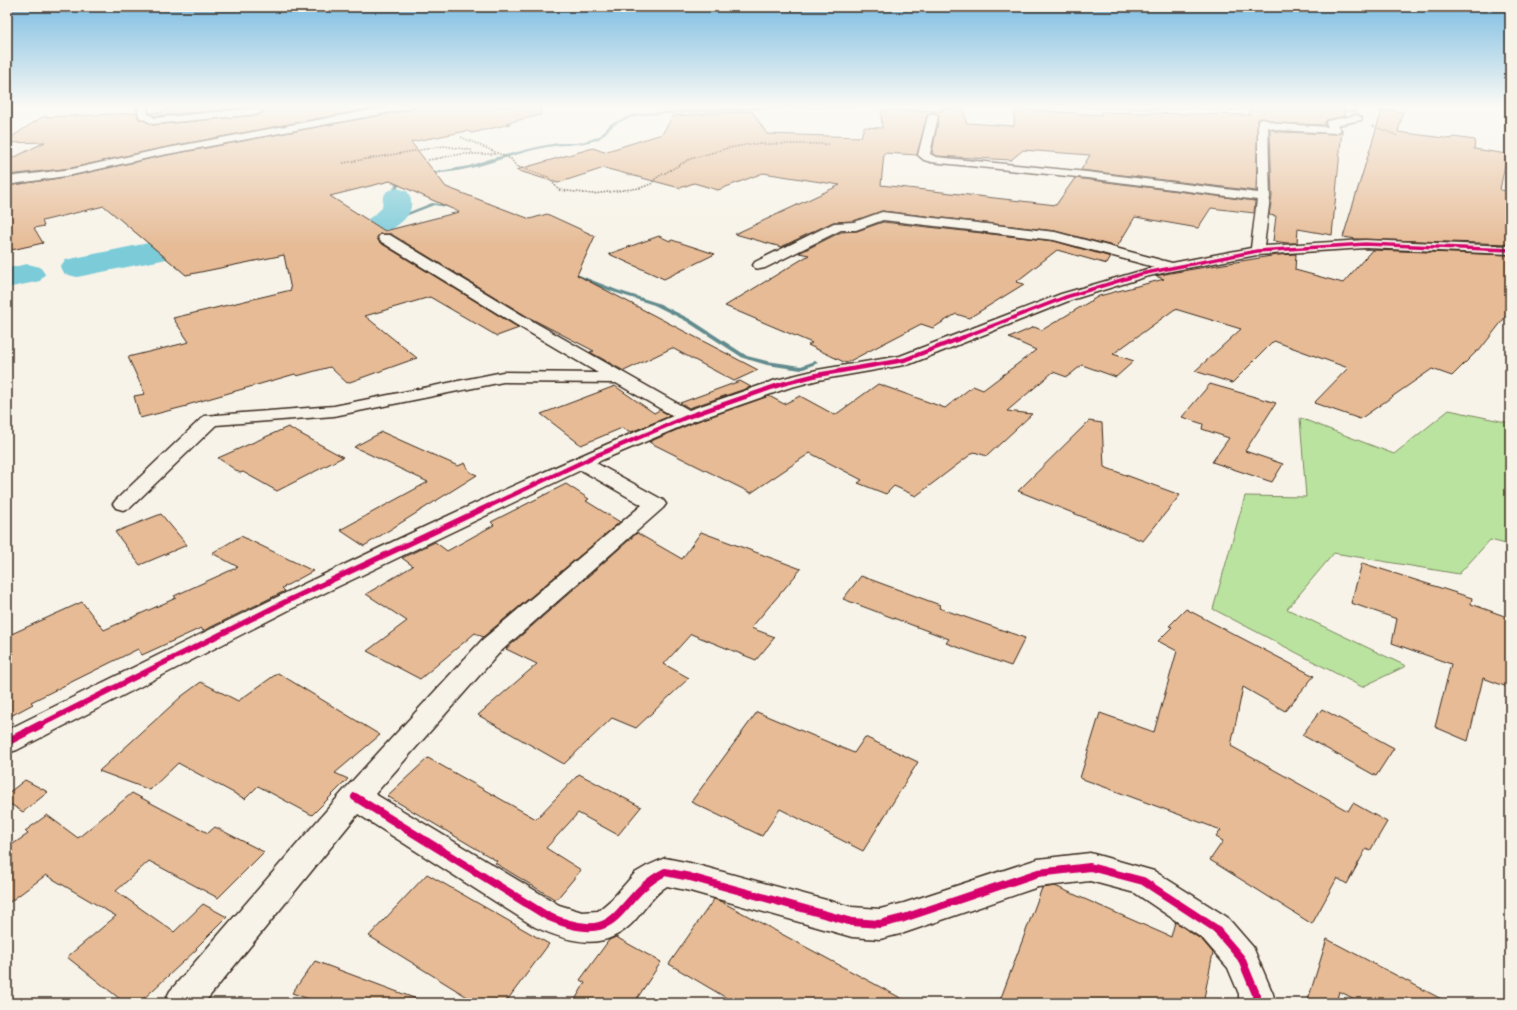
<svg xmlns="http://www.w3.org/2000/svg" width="1517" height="1010" viewBox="0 0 1517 1010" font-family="Delius,sans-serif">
	<rect width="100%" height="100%" fill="#f7f3e8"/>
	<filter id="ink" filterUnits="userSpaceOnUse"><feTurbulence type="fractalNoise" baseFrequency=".025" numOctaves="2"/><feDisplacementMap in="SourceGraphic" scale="8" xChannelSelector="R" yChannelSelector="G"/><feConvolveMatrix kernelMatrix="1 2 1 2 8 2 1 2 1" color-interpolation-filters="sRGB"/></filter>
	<g filter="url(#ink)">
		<path fill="#bae39f" stroke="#7a865e" d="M 1449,410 L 1510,423 L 1510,545 L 1490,540 L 1459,574 L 1334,553 L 1287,609 L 1406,666 L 1362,687 L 1213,609 L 1245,496 L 1306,497 L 1300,418 L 1394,454 Z"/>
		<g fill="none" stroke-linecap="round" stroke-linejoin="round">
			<path fill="#628b8e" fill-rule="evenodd" d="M 782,106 L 858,106 L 856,107 L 785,108 L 643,115 C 634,117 618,121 612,127 C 604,133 604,138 593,141 C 576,146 559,144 542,148 C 518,153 495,162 471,168 C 456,172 439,173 423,175 L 421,174 L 469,166 L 489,159 L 541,146 L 558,143 L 577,143 L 592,139 L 601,135 L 610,124 L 631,115 L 643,113 Z
				M 1049,106 L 1159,108 L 1191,106 L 1236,108 L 1243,106 L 1262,107 L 1260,108 L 1247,107 L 1236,110 L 1187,108 L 1159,110 Z
				M 1356,110 L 1357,112 L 1335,113 L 1333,112 Z
				M 405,178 L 407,179 L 402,182 L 397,189 L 399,197 L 395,198 L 393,189 L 398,180 Z
				M 432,203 L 454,206 L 456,207 L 454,208 L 434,205 L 380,226 L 376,225 Z
				M 570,273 L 574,273 L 617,290 L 658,303 L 690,319 L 747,356 L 767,361 L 801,366 L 815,361 L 818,363 L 801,370 L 767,365 L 743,358 L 686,321 L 654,305 L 613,292 L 570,275 Z"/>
			<path fill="#7ccbd9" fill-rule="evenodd" d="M 397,188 L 407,191 C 427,220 372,242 350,244 C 334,244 316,239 301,236 L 297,229 L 301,222 C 333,215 353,238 382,208 L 383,197 L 387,191 Z
				M 222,224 L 233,226 L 237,233 L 233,240 L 162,260 L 77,277 L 65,274 L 60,267 L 65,260 L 158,241 Z
				M 28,264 L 40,267 L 45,274 L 40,281 L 7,288 L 7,268 Z"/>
		</g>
		<path fill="#e6bb96" stroke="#3b2a1e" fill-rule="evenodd" d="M 193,106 L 384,106 L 157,149 L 72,168 L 7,175 L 7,161 L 45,142 L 7,143 L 7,140 L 42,117 L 137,113 L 138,118 L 153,125 L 258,115 L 264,112 L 258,107 L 155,116 L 149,113 L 163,112 L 167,108 Z
			M 414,106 L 540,106 L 541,115 L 506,123 L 510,124 L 472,133 L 467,131 L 411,142 L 446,187 L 530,219 L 547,214 L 595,236 L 577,275 L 758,370 L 734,381 L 672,348 L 624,371 L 590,352 L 594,351 L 528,317 L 391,234 L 380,234 L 377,237 L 379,242 L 519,328 L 497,336 L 430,297 L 365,316 L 417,358 L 347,383 L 330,367 L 297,376 L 295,374 L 187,405 L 187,406 L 140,418 L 134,396 L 145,394 L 128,357 L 189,342 L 173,318 L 291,290 L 284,255 L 186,275 L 104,206 L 42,221 L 44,226 L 34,228 L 43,243 L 7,251 L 7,186 L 72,176 L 157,157 L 408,110 ZM 390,181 L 459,212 L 385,231 L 330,196 Z
			M 1250,106 L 1345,106 L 1344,116 L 1327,120 L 1325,122 L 1325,125 L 1279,123 L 1263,118 L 1258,119 L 1256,191 L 1081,170 L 1090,155 L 1023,150 L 1011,160 L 936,156 L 932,153 L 939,116 L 934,112 L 927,116 L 917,155 L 884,153 L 881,185 L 1056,205 L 1075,178 L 1255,201 L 1254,213 L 1211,208 L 1198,228 L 1135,217 L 1117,247 L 1055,231 L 882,211 L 854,221 L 833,222 L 781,247 L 735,234 L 840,185 L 763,173 L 718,190 L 694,183 L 680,188 L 604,168 L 558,183 L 516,170 L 593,148 L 604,152 L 662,134 L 673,116 L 752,111 L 767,134 L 861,137 L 864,127 L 882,128 L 881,110 L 942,111 L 942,108 L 964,108 L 966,123 L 1014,126 L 1015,109 L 1102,115 L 1100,112 L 1249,115 Z
			M 1382,110 L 1403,112 L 1398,132 L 1452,139 L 1453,137 L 1475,140 L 1474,149 L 1507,154 L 1500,190 L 1510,191 L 1510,244 L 1357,239 L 1343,237 Z
			M 1270,129 L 1278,132 L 1336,134 L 1342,130 L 1332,235 L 1298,229 L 1297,243 L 1287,243 L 1273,241 L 1276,216 L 1269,215 L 1272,197 Z
			M 883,222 L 1054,241 L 1111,257 L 1107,264 L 1057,250 L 1016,282 L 1024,284 L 969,318 L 956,314 L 933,328 L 921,324 L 846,363 L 808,345 L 812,343 L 725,306 L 809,255 L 799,253 L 841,232 L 857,231 Z
			M 659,236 L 670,241 L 672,240 L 715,254 L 664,279 L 609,254 Z
			M 1372,250 L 1510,255 L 1510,311 L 1479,351 L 1477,351 L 1452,376 L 1432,369 L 1360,419 L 1314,403 L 1348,368 L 1274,341 L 1232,383 L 1195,371 L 1241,329 L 1175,309 L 1113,354 L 1134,361 L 1116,377 L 1082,365 L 1067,377 L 1053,372 L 1007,411 L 1032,414 L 987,456 L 974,452 L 916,496 L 894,486 L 886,494 L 858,483 L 862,480 L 810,453 L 751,493 L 649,442 L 695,422 L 769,396 L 784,404 L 800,396 L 835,415 L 878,384 L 945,408 L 973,386 L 983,390 L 1036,350 L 1009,338 L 1034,327 L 1042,330 L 1099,296 L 1164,279 L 1155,276 L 1170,273 L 1277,255 L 1296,254 L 1295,270 L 1343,283 Z
			M 740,381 L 751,387 L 689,408 L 680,403 Z
			M 1210,384 L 1276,403 L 1245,451 L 1283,464 L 1272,482 L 1212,462 L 1229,438 L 1202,429 L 1203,424 L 1182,417 Z
			M 615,386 L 654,413 L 660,410 L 670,416 L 631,432 L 622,428 L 581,445 L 541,414 Z
			M 1089,421 L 1102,423 L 1104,467 L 1180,495 L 1143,541 L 1018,491 Z
			M 288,427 L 343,457 L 277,491 L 243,472 L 240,473 L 218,458 Z
			M 382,432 L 458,466 L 465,463 L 470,472 L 477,475 L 364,546 L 340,530 L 428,482 L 354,447 Z
			M 566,484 L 589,499 L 586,501 L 620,522 L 483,637 L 475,633 L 420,679 L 367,651 L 407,621 L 366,594 L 413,566 L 402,558 L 435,542 L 447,551 L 494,525 L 491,522 Z
			M 161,514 L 187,545 L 140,565 L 115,532 Z
			M 701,532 L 801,569 L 751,628 L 775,637 L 756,660 L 691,634 L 664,664 L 689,678 L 636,728 L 612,718 L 564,764 L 478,715 L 537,664 L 506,649 L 637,533 L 682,559 Z
			M 241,536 L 313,571 L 282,588 L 285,591 L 203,631 L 201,628 L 142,655 L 138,649 L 31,702 L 33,704 L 7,718 L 7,636 L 82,602 L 104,630 L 176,598 L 174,596 L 238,567 L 212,553 Z
			M 1362,563 L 1472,598 L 1471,604 L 1510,618 L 1510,688 L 1483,678 L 1468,741 L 1435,727 L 1451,664 L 1392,643 L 1397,619 L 1351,603 Z
			M 861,576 L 940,605 L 939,608 L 1025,638 L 1011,666 L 946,643 L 949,639 L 843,599 Z
			M 1186,609 L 1314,676 L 1285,711 L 1243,687 L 1231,746 L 1348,811 L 1353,803 L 1387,822 L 1370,851 L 1366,849 L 1347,884 L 1337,878 L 1312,924 L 1210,860 L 1223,841 L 1216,837 L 1221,830 L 1080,778 L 1100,713 L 1154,732 L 1177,651 L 1158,641 L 1172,627 L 1169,626 Z
			M 278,673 L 380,735 L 335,773 L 348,779 L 312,815 L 258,786 L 245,799 L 178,763 L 150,790 L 99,771 L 182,696 L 201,682 L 238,701 Z
			M 1322,709 L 1394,748 L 1376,776 L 1302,735 Z
			M 757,712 L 854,753 L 865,737 L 918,762 L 863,851 L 780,809 L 762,836 L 691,802 Z
			M 428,758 L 536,819 L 579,774 L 641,807 L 618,835 L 578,813 L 546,848 L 581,870 L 556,900 L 495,863 L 497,861 L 387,796 Z
			M 25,780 L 48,792 L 23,812 L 7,802 L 7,794 Z
			M 132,793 L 208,833 L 215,827 L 264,852 L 218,898 L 149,861 L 116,891 L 174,932 L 203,904 L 227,917 L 196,948 L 197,949 L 139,1003 L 125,1003 L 67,957 L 116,916 L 46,875 L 7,904 L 7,848 L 28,834 L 25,831 L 47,815 L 78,838 Z
			M 427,874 L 549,944 L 505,1003 L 477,1003 L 369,936 Z
			M 1055,886 L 1171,937 L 1175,922 L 1202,940 L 1213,953 L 1203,1003 L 999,1003 L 1042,888 Z
			M 714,899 L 722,902 L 910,1003 L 735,1003 L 669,964 Z
			M 616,937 L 661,962 L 634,1003 L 573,1003 L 585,983 L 580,980 L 609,940 Z
			M 1327,939 L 1449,1003 L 1362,1003 L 1339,991 L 1336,1003 L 1307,1003 Z
			M 315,961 L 422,1001 L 422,1003 L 320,1003 L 292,993 Z"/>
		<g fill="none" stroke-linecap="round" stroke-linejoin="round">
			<g stroke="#3b2a1e" stroke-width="3">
				<path id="minor" d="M 137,106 L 147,106 L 148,114 L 155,118 L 258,108 L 263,111 L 258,114 L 153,124 L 139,117 Z
					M 392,106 L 413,106 L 408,109 L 157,156 L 72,175 L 7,185 L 7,177 L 72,169 L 157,150 Z
					M 933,113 L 938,116 L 930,154 L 936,157 L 1087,172 L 1258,193 L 1258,122 L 1259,120 L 1263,119 L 1279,124 L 1328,127 L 1326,123 L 1327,121 L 1357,115 L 1362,118 L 1361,120 L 1337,125 L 1341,130 L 1336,133 L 1278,130 L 1268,127 L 1270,197 L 1264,246 L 1365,240 L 1510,246 L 1510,254 L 1365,248 L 1257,255 L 1171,271 L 1145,277 L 1071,300 L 910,364 L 818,380 L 788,388 L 694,421 L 602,460 L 596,463 L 663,500 L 666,504 L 663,508 L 500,652 L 375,794 L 559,905 L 582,912 L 598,911 L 612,899 L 635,873 L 647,866 L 665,858 L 690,863 L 852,907 L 880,909 L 904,903 L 1038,859 L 1090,853 L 1154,871 L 1227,917 L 1253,947 L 1273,994 L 1275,1003 L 1239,1003 L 1239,994 L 1228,968 L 1203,939 L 1135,893 L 1090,881 L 1038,887 L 904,933 L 880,939 L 852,937 L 690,891 L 667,886 C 654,894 646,907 636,919 C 607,953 571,943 535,927 L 358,814 L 204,1003 L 164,1003 L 170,991 L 345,789 L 482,640 L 642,505 L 581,470 L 291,609 L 17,750 L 7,753 L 7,730 C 227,621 447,511 673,416 L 616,383 L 503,382 L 334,416 L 216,425 L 130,508 L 123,510 L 116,508 L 113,504 L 116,500 L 204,416 L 334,406 L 503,372 L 598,373 L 515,324 L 380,241 L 378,238 L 380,235 L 390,235 L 527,318 L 689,410 L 776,380 L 817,370 L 900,356 L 1061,294 L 1154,267 L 1054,240 L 883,220 L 856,230 L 841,230 L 765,268 L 760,269 L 755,268 L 753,265 L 755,262 L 834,223 L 854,222 L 882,212 L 1055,232 L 1172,263 L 1251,248 L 1257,200 L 1087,178 L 931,162 L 924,160 L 918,155 L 928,116 Z"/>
			</g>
			<path stroke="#3b2a1e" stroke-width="1.5" stroke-dasharray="1.5 1.5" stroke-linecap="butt" d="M 876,106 L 877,108
				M 1226,106 L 1232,111
				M 1373,126 L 1398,136
				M 461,137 L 511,159 L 516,166 L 548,177 L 559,190 L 593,194 L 640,188 L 651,184 L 656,178 L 690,159 L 728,148 L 751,144 L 828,144
				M 428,160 L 462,154 L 497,154
				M 343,163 L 444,146 L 471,150 L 472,153"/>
			<use href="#minor" fill="#f7f3e8" fill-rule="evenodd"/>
			<g stroke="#f7f3e8" stroke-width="5">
				<path id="cycleway-far3" d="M 961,338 L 1066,297 L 1141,274 L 1257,251 L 1365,244 L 1510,250"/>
			</g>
			<g stroke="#f7f3e8" stroke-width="6">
				<path id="cycleway-far2" d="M 487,507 L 595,456 L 687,417 L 782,384 L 817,375 L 904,360 L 964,337"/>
			</g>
			<g stroke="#f7f3e8" stroke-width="8">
				<path id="cycleway-far1" d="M 38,726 L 283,603 L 489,506"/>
			</g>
			<g stroke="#f7f3e8" stroke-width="10">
				<path id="cycleway" d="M 7,742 L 40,725
					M 355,797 L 547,916 C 625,950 612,899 665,872 L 690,877 L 852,922 L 880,924 L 904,918 L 1038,873 L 1090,867 L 1143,881 L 1215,928 L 1241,958 L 1256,994 L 1257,1003"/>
			</g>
			<use href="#cycleway-far3" stroke="#d6006c" stroke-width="3.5"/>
			<use href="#cycleway-far2" stroke="#d6006c" stroke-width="4.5"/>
			<use href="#cycleway-far1" stroke="#d6006c" stroke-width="5.5"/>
			<use href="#cycleway" stroke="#d6006c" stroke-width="8"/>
		</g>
	</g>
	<linearGradient id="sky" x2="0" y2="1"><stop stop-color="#7dbde2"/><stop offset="0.43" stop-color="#fbfaf5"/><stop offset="1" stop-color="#fbfaf5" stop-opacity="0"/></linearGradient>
	<rect width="1517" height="247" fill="url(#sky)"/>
	<rect width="1517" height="1010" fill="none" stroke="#f7f3e8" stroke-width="24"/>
	<rect x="12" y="12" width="1493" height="986" fill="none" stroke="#3b2a1e" stroke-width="1.5" filter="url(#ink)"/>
</svg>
